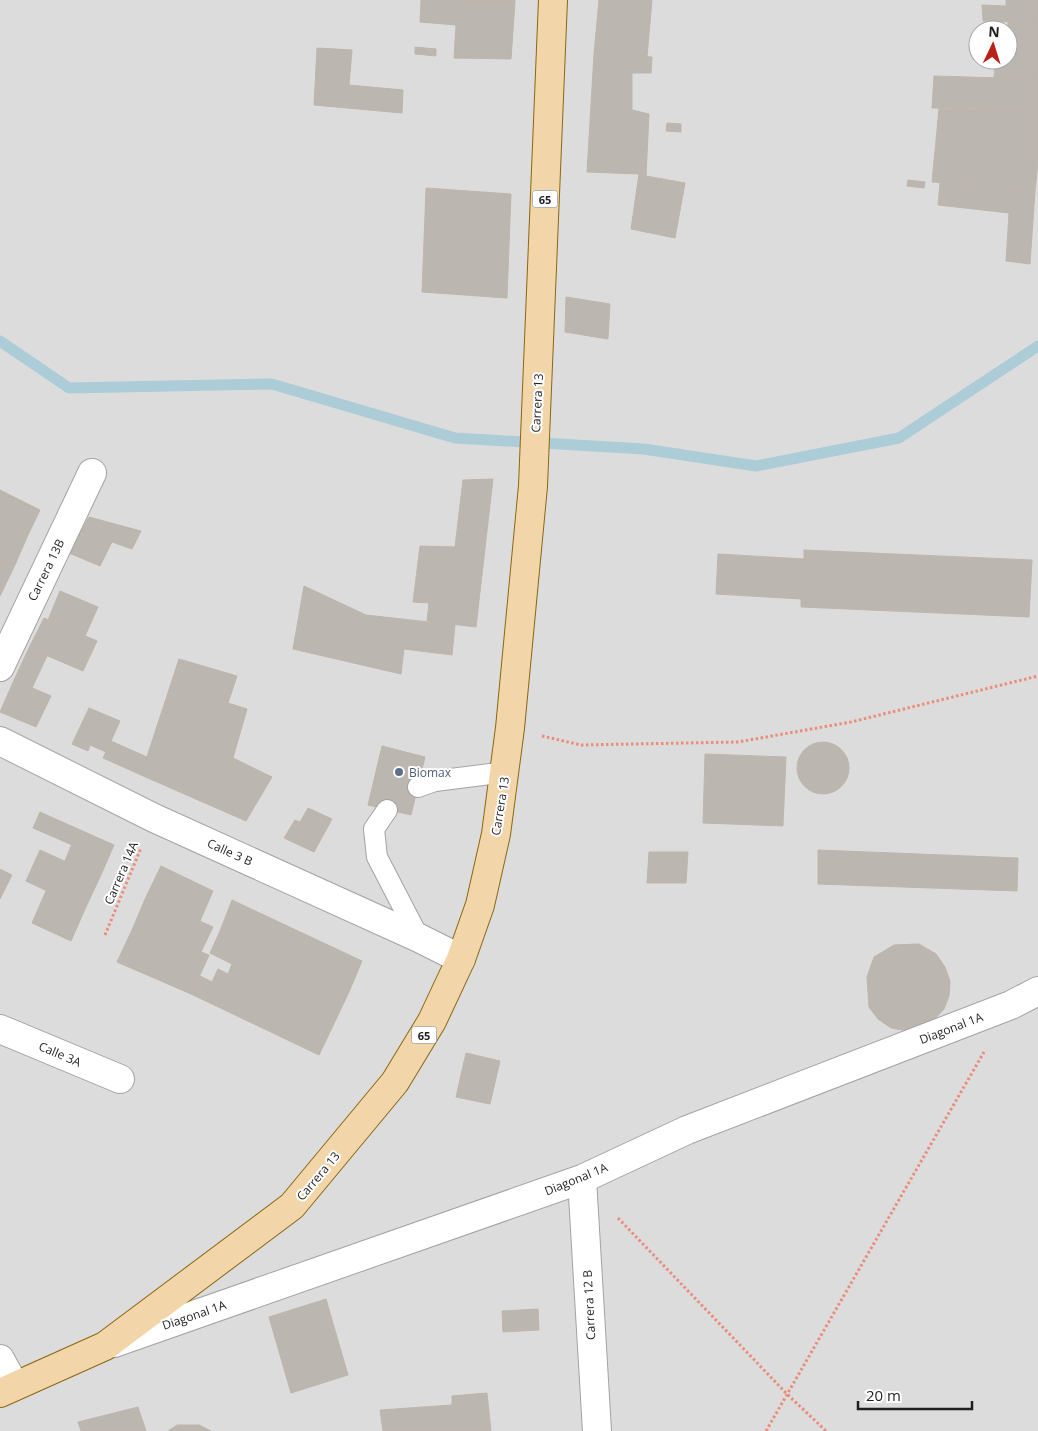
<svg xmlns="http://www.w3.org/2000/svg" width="1038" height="1431" viewBox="0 0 1038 1431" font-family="'Open Sans',sans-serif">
	<rect width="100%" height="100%" fill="#efede7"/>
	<path fill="#dddcdc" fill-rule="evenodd" d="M 0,0 L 1038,0 L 1038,1431 L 0,1431 ZM 978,30 L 1008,30 L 1008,60 L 978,60 Z"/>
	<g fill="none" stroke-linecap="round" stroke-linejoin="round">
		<path stroke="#acccd7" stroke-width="11" d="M 0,341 L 69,388 L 272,384 L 455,438 L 644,449 L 756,466 L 899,438 L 1038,346"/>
	</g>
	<path fill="#bcb6b0" stroke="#bfb5ab" d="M 421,0 L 515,2 L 511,59 L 454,58 L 456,25 L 420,22 Z
		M 441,0 L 515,0 L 515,2 Z
		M 599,0 L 652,0 L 647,57 L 594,54 Z
		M 1006,0 L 1038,0 L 1038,23 L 983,21 L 982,5 L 1006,6 Z
		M 1008,22 L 1038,23 L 1038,79 L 994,78 L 995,60 L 1008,60 Z
		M 415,47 L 436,49 L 436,56 L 415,54 Z
		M 317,48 L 352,50 L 349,85 L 403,90 L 402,113 L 314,105 Z
		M 594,54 L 652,57 L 651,73 L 632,73 L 632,110 L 649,114 L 646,176 L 685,183 L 675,238 L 631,229 L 639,174 L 587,172 Z
		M 934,76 L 1038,79 L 1038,110 L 932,108 Z
		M 939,109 L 1038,110 L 1038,161 L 1035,192 L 932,182 Z
		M 667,123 L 681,124 L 681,132 L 666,131 Z
		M 908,180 L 925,182 L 924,188 L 907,186 Z
		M 940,183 L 1035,192 L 1030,264 L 1006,261 L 1009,213 L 938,205 Z
		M 426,188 L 511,194 L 507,298 L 422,292 Z
		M 566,297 L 610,304 L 608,339 L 565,332 Z
		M 493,479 L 476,627 L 427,621 L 429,603 L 413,602 L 420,546 L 455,547 L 463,480 Z
		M 0,490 L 40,510 L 28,535 L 0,520 Z
		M 89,517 L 141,531 L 132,549 L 112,542 L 100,566 L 69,553 Z
		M 0,520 L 28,535 L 14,567 L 0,559 Z
		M 804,550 L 1032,560 L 1029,617 L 801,607 L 801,599 L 716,594 L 718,554 L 804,559 Z
		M 0,559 L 14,567 L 0,596 Z
		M 304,586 L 366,615 L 455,625 L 452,655 L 404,649 L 401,674 L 293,649 Z
		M 60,591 L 98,607 L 85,636 L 48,620 Z
		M 44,618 L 97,641 L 83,671 L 29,648 Z
		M 29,648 L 47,656 L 32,688 L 14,680 Z
		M 179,659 L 237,676 L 228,703 L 247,709 L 233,758 L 272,777 L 246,821 L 141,775 Z
		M 14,680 L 51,696 L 36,727 L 0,712 Z
		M 89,708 L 120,721 L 106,752 L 90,745 L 88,751 L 72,744 Z
		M 111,741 L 147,757 L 141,775 L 103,758 Z
		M797 768a26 26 0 1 1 52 0a26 26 0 1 1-52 0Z
		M 382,746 L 425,757 L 411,815 L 368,805 Z
		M 705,754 L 786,757 L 783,826 L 703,823 Z
		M 308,808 L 332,819 L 314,852 L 284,838 L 295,820 L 300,822 Z
		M 40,812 L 78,829 L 72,845 L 33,828 Z
		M 78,829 L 114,845 L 100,877 L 65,861 Z
		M 40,850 L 100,877 L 85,909 L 26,881 Z
		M 818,850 L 1018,858 L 1017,891 L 818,884 Z
		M 649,852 L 688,852 L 686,883 L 647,883 Z
		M 161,866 L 213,891 L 200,921 L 146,897 Z
		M 0,869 L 12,875 L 0,899 Z
		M 46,891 L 85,909 L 71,941 L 32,923 Z
		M 146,897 L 213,927 L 201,952 L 209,955 L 206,962 L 132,930 Z
		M 232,900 L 362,961 L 349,992 L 220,931 Z
		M 132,930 L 206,962 L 191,994 L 117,962 Z
		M 220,931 L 349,992 L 319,1055 L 191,994 L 200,976 L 212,982 L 218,969 L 228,974 L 232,964 L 210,953 Z
		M 919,944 L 936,954 L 945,967 L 950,981 L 949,996 L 944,1009 L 932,1022 L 908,1031 L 891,1028 L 878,1019 L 869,1007 L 867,977 L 874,957 L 894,945 Z
		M 466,1053 L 500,1061 L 490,1104 L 456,1097 Z
		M 326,1299 L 348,1375 L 291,1393 L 269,1317 Z
		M 538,1309 L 539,1330 L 503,1332 L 502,1311 Z
		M 487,1393 L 491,1431 L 383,1431 L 380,1410 L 452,1405 L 452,1396 Z
		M 138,1407 L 146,1431 L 81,1431 L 78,1422 Z
		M 177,1425 L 199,1425 L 211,1431 L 168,1431 Z"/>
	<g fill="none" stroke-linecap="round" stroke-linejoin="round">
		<g stroke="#a3a3a3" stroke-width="22">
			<path id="lane" d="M 418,787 L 435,781 L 506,772
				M 387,810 L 374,829 L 377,857 L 419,938"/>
		</g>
		<g stroke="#a3a3a3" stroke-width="30">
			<path id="street" d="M 0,667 L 92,473
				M 0,741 L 154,818 L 419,938 L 461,959
				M 0,1029 L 120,1079
				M 582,1179 L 597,1431
				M 114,1343 L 582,1179 L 687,1130 L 1011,1005 L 1038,991
				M 0,1359 L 15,1386"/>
		</g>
		<g stroke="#8a6711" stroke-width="30">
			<path id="primary" d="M 0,1393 L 105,1346 L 292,1206 L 395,1082 L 432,1021 L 461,959 L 480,905 L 496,834 L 510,728 L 533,486 L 553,0"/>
		</g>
		<path stroke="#ea8d7c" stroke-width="3" stroke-dasharray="2.5 2.5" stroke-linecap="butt" d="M 542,736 L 581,745 L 738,742 L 851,722 L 1038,676
			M 105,935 L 141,848
			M 618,1218 L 787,1394 L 826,1431
			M 766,1431 L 984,1052"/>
		<use href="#lane" stroke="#fff" stroke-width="20"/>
		<use href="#street" stroke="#fff" stroke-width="28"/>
		<use href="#primary" stroke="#f2d6a9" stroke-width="28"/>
	</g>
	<circle fill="#5c6f8a" stroke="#fff" stroke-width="2" cx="399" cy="772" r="5"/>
	<g text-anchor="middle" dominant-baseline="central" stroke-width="4" stroke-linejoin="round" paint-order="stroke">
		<g fill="#fff" stroke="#626262" stroke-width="1">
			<rect x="532.5" y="190.5" width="25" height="17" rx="4"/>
			<rect x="411.5" y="1026.5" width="25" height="17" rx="4"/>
		</g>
		<g font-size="11" font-weight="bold" fill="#1f1f1f">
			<text x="545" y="199">65</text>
			<text x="424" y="1035">65</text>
		</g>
		<g font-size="12" fill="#1f1f1f" stroke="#fff">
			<text transform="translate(537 403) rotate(-87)">Carrera 13</text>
			<text transform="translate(46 570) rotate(-64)">Carrera 13B</text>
			<text transform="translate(500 806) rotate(-81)">Carrera 13</text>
			<text transform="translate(230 852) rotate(24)">Calle 3 B</text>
			<text transform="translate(121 873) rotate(-67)">Carrera 14A</text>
			<text transform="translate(951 1028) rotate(-21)">Diagonal 1A</text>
			<text transform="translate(60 1054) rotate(23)">Calle 3A</text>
			<text transform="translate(318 1176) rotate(-50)">Carrera 13</text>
			<text transform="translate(576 1179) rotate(-22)">Diagonal 1A</text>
			<text transform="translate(589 1305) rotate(-93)">Carrera 12 B</text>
			<text transform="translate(194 1315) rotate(-19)">Diagonal 1A</text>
		</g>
		<g font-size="12" fill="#4e5e75" stroke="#fff" text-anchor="start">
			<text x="409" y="772">Biomax</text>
		</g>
	</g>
	<g transform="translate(993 45) rotate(4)"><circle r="24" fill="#ffffff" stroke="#a5a5a5"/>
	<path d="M0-4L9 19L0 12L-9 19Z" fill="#b81f17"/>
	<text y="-8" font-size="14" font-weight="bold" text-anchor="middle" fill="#1f1f1f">N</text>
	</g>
	<path d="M858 1401v8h114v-8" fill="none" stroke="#1f1f1f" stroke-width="2.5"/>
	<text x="866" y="1401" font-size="15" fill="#1f1f1f" stroke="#ffffff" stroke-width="4" paint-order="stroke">20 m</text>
</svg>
